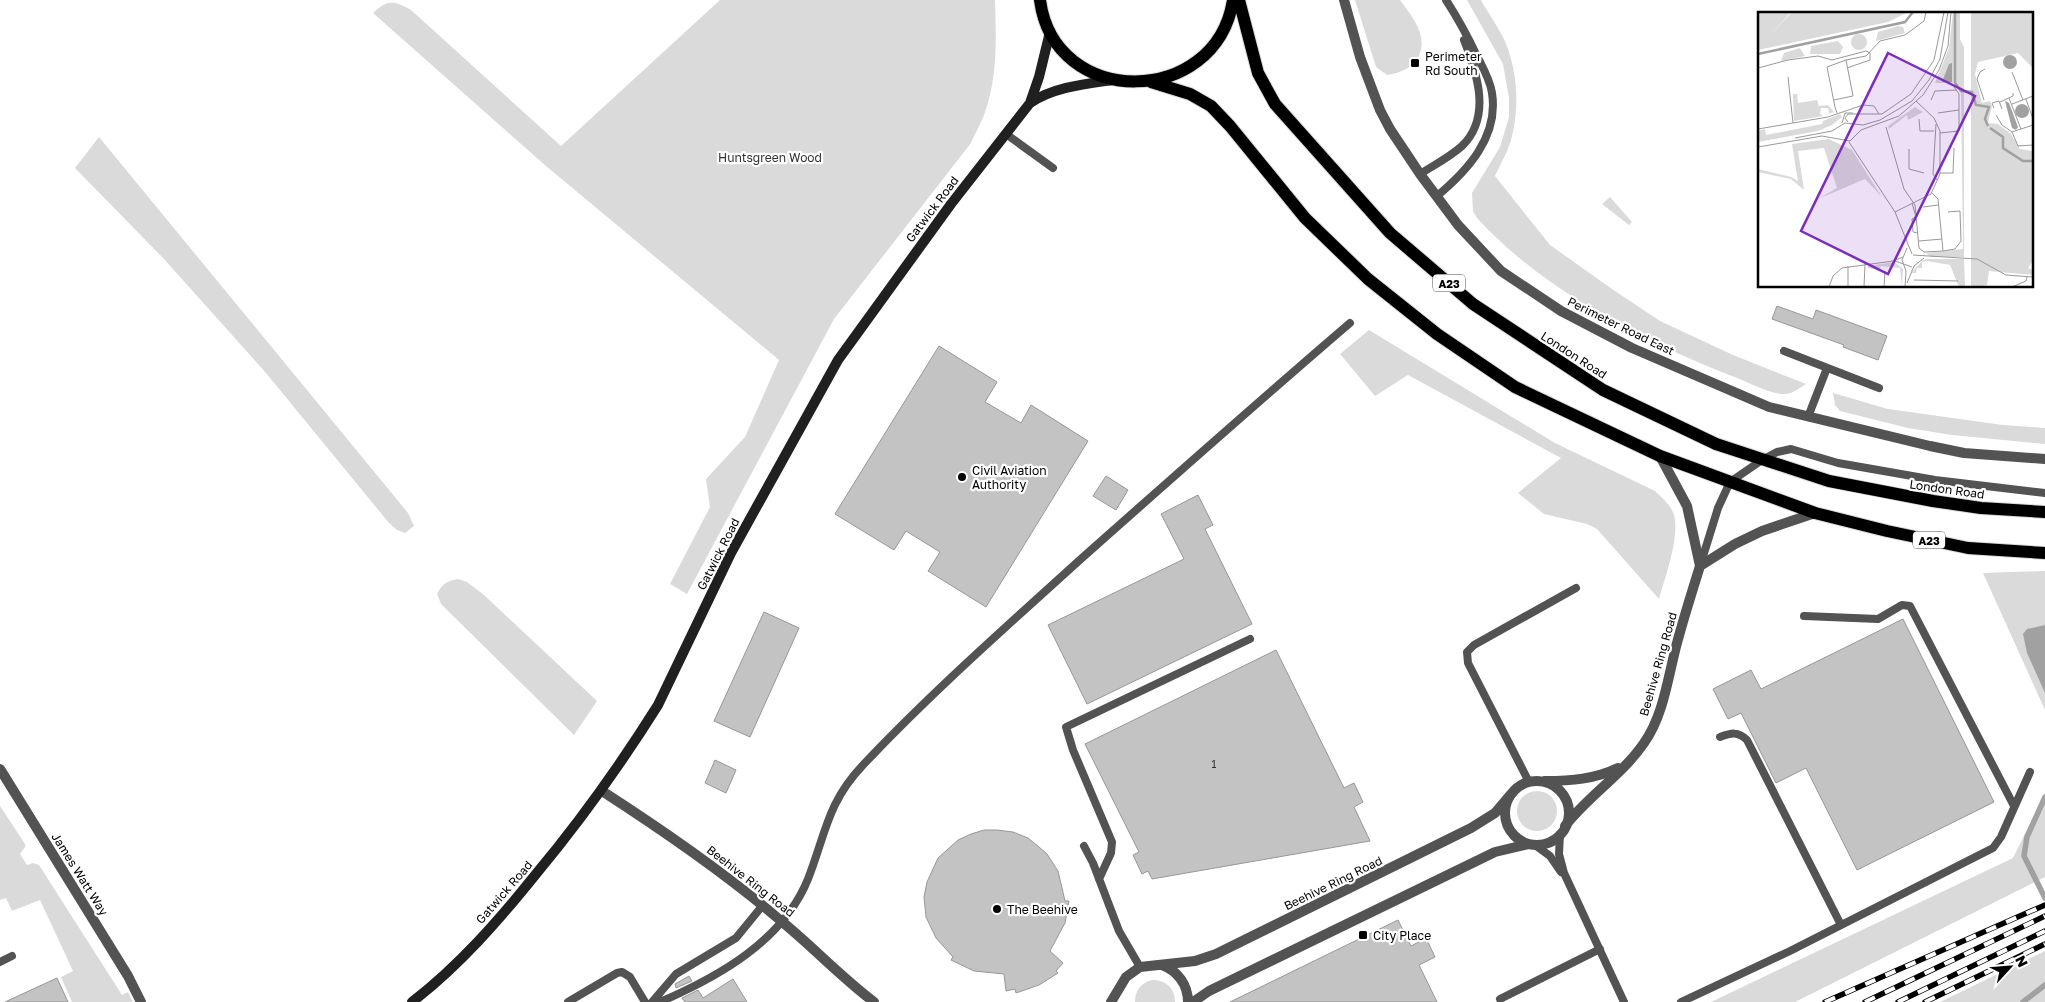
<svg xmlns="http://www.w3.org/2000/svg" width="2045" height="1002" viewBox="0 0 2045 1002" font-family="'Golos Text',sans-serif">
	<rect width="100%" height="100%" fill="#fff"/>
	<path fill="#dadada" d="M 720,0 L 995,0 C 996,37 998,76 985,112 C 982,122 975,133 971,143 L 834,319 L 687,594 L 670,584 L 710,507 L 706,479 L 745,437 L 779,360 L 546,166 L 373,13 C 387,0 393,0 411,10 L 561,146 Z
		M 1355,0 L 1400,0 C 1412,17 1428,34 1419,56 C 1413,68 1400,73 1387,75 L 1376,67 Z
		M 1467,0 L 1481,0 L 1483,4 C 1490,15 1497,26 1503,37 C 1517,66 1520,105 1512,136 C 1509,150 1501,163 1495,176 L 1550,245 L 1612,289 L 1660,321 L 1733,355 L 1806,384 C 1798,389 1791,395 1782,394 C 1767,393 1746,381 1732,376 C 1642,341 1543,290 1477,218 L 1473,211 L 1472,193 L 1500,147 L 1509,117 L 1509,98 L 1503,64 Z
		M 99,137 L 408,513 L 414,526 L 405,533 L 397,530 L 389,523 L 266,373 L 164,259 L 75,168 Z
		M 1610,197 L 1632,222 L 1629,225 L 1602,204 Z
		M 1369,330 L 1555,443 L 1655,491 C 1662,498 1671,505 1674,515 C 1680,537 1665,577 1659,599 L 1597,529 L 1587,524 L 1544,514 L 1518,493 L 1561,458 L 1408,375 L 1375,396 L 1340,354 Z
		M 1833,393 L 1888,409 L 2003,425 L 2045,428 L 2045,444 L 1952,435 L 1908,428 L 1840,411 L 1835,405 Z
		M 2045,571 L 2045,710 L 1983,573 Z
		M 458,579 L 467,582 L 484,595 L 597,701 L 574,735 L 441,604 L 437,594 C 442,584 447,581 458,579 Z
		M1517 811a20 20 0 1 1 40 0a20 20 0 1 1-40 0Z
		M 2045,793 L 2045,877 L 1795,1002 L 1711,1002 L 2013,858 Z
		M 0,806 L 25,844 L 25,847 L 20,854 L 27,865 L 33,863 L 39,865 L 122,995 L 128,992 L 133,1002 L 72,1002 L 61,977 L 73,971 L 40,900 L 12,911 L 6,898 L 0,900 Z
		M 2045,951 L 2045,1002 L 1940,1002 Z
		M 1152,980 C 1166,980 1175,988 1175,1002 L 1135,1002 C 1135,990 1141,983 1152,980 Z"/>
	<path fill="#a1a1a1" d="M 2045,625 L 2045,693 L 2027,653 L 2023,634 L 2027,629 Z"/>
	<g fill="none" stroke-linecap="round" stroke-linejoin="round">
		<path stroke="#a1a1a1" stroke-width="5.5" d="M 2045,797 L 2027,837 L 2024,856 L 2045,898
			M 2023,1002 L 2045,985"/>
	</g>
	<path fill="#c3c3c3" stroke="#979797" d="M 1777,306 L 1813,319 L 1816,310 L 1887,336 L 1878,360 L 1843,347 L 1844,345 L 1772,319 Z
		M 939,346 L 997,382 L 985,402 L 1021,423 L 1031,405 L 1088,441 L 986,607 L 928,571 L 940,552 L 906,531 L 894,550 L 835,514 Z
		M 1106,476 L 1128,490 L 1116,510 L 1093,496 Z
		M 1198,495 L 1213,525 L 1205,529 L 1252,624 L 1087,704 L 1048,625 L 1184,559 L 1161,514 Z
		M 764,612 L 799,628 L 750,737 L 714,721 Z
		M 1903,619 L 1994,802 L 1857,870 L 1806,768 L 1776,783 L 1741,713 L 1728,719 L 1713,689 L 1751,670 L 1761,689 Z
		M 1276,650 L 1344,788 L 1354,783 L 1363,802 L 1354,807 L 1370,841 L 1152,879 L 1148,871 L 1142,874 L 1133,855 L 1139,852 L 1085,744 Z
		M 715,760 L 736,770 L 726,793 L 705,783 Z
		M 984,830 L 997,830 L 1013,832 L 1028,838 L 1039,847 L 1047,854 L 1058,871 L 1065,901 L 1069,901 L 1065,923 L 1050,951 L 1063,963 L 1056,971 L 1058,973 L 1039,985 L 1016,993 L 1015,989 L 1006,991 L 1004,974 L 974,971 L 951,960 L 953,957 L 936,938 L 926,917 L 924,897 L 927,882 L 938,858 L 958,840 L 971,834 Z
		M 1398,920 L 1411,946 L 1426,938 L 1435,957 L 1419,965 L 1437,1002 L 1230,1002 Z
		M 689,976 L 692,981 L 676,988 L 675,984 Z
		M 57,978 L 68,1002 L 5,1002 Z
		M 733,979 L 747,1002 L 685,1002 L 682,998 L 698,990 L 703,998 Z"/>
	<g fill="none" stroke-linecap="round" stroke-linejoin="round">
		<g stroke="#dbdbdb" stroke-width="14">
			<path id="primary" d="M 1040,0 C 1054,109 1216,108 1233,0
				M 1239,0 L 1258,73 L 1275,104 L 1390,233 L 1473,304 L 1603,390 L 1716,444 L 1829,481 L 1933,501 L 1981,508 L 2045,512
				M 1151,82 L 1190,94 L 1211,106 L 1230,126 L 1305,218 L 1368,279 L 1437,334 L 1515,387 L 1660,456 L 1815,513 L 1887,531 L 1968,548 L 2045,553"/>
		</g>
		<path stroke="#535353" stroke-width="8" d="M 1006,134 L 1053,168
			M 1420,174 C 1434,165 1450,157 1462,146 C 1492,117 1477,73 1464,40
			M 1437,196 C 1467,171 1499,137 1492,93 C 1490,79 1482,66 1476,54 C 1467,35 1457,17 1446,0
			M 1784,351 L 1879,388
			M 1808,417 L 1827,368
			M 1700,566 L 1718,508 L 1730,482 L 1762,460 L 1777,452 L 1791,449 L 1838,463 L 1935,480 L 2045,493
			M 1804,616 L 1878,619 L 1902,605 L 1910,606 L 2014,806
			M 1720,737 C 1731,733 1738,731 1747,740 L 1841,925
			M 1529,782 L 1468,663 L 1467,652 L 1474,645 L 1576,588
			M 1560,834 L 1559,854 L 1564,873 L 1624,1002
			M 1535,845 L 1550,856 L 1561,872
			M 1084,846 L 1093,863 L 1119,931 L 1140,967
			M 1099,879 L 1111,853 L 1112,842 L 1073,750 L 1066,727 L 1250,639
			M 0,962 L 12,956
			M 1500,999 L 1600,949
			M 568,1002 L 617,973 L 622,972 L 630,977 L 645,1002
			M 652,1002 L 676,974 L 736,938 L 763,905
			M 660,1002 C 718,977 783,941 808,879 C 826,833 827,803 863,765 C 932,692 1008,625 1082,558 C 1171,479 1260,400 1350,323
			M 1681,1002 L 1790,951 L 1993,848 L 2001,837 L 2030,772"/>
		<path stroke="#535353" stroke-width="10" d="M 1344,0 L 1360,57 L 1380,110 L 1390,129 L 1420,174 L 1458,225 L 1501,271 L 1561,311 L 1632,348 L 1769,407 L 1930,446 L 1964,453 L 2045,459
			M 1660,456 L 1687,506 L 1700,566
			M 0,769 L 128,976 L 141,1002
			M 1545,781 C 1571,781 1595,779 1618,768
			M1505 813a32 32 0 1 1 64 0a32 32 0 1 1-64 0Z
			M 602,791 C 664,831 724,872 780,920 C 812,946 841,977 874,1002
			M 1565,826 C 1588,796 1622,775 1644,743 C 1664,715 1668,676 1677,643 C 1684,617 1692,592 1700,566 L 1735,544 L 1762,531 L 1815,513
			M 1162,965 C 1178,971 1188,985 1188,1002
			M 1111,1002 L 1126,977 L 1140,967 L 1195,961 L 1216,954 L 1471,828 L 1495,813 L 1512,793
			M 1193,1002 L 1209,991 L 1495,852 L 1529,844"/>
		<path stroke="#202020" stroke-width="10" d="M 1030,103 C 1054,87 1085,84 1113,80
			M 412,1002 C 459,966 499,920 536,874 C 581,820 621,764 658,705 L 731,553 L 838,360 L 951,204 L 1030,103 L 1039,77 L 1050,32"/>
		<use href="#primary" stroke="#000" stroke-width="12"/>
		<g stroke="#000" stroke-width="5.5">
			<path id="rail" d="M 1825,1002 L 2045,905
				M 1865,1002 L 2045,916
				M 1898,1002 L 2045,931
				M 1925,1002 L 2045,944"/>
		</g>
		<use href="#rail" stroke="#fff" stroke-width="4" stroke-dasharray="11" stroke-linecap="butt"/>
	</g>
	<g fill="#000" stroke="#fff" stroke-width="2">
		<rect x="1410" y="58" width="10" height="10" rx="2.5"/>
		<circle cx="962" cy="477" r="5"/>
		<circle cx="997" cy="909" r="5"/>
		<rect x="1358" y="930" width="10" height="10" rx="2.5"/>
	</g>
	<g text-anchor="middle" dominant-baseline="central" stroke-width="4.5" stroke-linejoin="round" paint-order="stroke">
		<g font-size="10" fill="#313131">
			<text x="1214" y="764">1</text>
		</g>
		<g fill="#fff" stroke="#4c4c4c" stroke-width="1">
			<rect x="1433" y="274.5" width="32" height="17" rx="4"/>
			<rect x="1913" y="531.5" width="32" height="17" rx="4"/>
		</g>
		<g font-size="11" font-weight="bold" fill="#000">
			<text x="1449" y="283">A23</text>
			<text x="1929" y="540">A23</text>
		</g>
		<g font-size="12" fill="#000" stroke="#fff" text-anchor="start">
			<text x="1425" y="56">Perimeter<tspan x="1425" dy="14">Rd South</tspan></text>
			<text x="972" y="470">Civil Aviation<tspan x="972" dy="14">Authority</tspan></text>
			<text x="1007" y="909">The Beehive</text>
			<text x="1373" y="935">City Place</text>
		</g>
		<g font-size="12" fill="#313131" stroke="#fff">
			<text x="770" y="157">Huntsgreen Wood</text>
		</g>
		<g font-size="12" fill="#000" stroke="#fff">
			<text transform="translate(932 209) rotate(-53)">Gatwick Road</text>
			<text transform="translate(1621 326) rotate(26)">Perimeter Road East</text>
			<text transform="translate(1574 355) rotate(33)">London Road</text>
			<text transform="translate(1947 489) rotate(8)">London Road</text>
			<text transform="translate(718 554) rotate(-63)">Gatwick Road</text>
			<text transform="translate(1658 664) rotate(-74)">Beehive Ring Road</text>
			<text transform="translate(80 874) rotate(58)">James Watt Way</text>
			<text transform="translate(751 881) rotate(38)">Beehive Ring Road</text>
			<text transform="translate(1333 883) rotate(-26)">Beehive Ring Road</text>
			<text transform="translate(504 892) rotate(-49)">Gatwick Road</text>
		</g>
	</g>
	<g transform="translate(1758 12)">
		<rect width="275" height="275" fill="#fff"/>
		<path d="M 0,0 L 33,0 L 10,25 L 34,0 L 150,0 L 130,10 L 0,38 ZM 195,0 L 202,0 L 202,27 L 206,35 L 206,245 L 173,245 L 168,241 L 205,237 L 203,80 L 196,71 L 177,71 L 191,36 ZM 213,0 L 275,0 L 275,56 L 260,41 L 220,50 L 217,62 L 224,91 L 232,89 L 234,94 L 230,111 L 240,112 L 253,122 L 262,137 L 275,139 L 275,249 L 270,256 L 275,258 L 275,263 L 231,259 L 229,273 L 220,275 L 213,275 ZM 140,14 L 145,15 L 147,21 L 118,29 L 120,20 ZM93 30a8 8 0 1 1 16 0a8 8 0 1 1-16 0ZM 80,29 L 85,35 L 82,42 L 52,42 L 53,34 ZM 42,36 L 47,44 L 23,49 L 26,41 ZM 35,82 L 39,82 L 40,91 L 59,88 L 61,94 L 70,93 L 76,100 L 67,103 L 71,101 L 70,96 L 63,96 L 62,102 L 65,104 L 36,109 ZM 157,95 L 165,100 L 150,108 L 149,103 L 131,117 L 130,114 ZM 82,102 L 84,105 L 74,113 L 60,119 L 0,130 L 0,119 L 7,117 L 8,123 L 64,112 L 65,109 ZM 71,127 L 94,138 L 124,185 L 107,167 L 60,187 L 79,176 L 66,136 L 40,139 L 46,178 L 33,167 L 0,160 L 0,157 L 33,165 L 40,169 L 34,132 ZM 168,247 L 206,247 L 207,275 L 201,275 L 192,253 L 169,249 L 164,250 L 164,256 L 159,256 L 158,261 L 154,261 L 150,275 L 154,260 L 164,249 ZM 136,250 L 145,257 L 144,275 L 142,256 L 123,254 L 121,258 L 110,256 L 108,275 L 110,254 Z" fill="#dadada"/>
		<path d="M245 50a7 7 0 1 1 14 0a7 7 0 1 1-14 0ZM 194,51 L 194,70 L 184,70 L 191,52 ZM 247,89 L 251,91 L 260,115 L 258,118 L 254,116 ZM257 99a7 7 0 1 1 14 0a7 7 0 1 1-14 0Z" fill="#a1a1a1"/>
		<path fill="none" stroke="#a1a1a1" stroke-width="2.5" d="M 197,0 L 197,71 L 203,79 L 214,80 L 218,93 L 231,95 L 227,107 L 230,114M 0,42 L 147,10 L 155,0M 232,116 L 245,125 L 245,136 L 265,149 L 275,149"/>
		<path fill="none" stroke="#999" stroke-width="1" d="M 88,48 L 108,44 L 122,29 L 147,23 L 166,9 L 168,0M 0,56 L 30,48 L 60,44 L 74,48 L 108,39 L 112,41M 89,56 L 112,48 L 112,41M 254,60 L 265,88M 30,65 L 35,111M 251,86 L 263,117M 268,87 L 275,107M 76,88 L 95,84 L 88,48 L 69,55 L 77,95 L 79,101M 173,88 L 177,79 L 199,78M 226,88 L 219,67 L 222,60 L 227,57M 242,90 L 255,84 L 255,81M 254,92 L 275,84M 236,96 L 234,91 L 241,89 L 244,97M 180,101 L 201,98M 238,103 L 244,113 L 254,120M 161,107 L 162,119 L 176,119M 90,110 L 87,106 L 90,102 L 124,102 L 153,82 L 176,48 L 186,0M 84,111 L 87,101 L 95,101M 178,112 L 175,162 L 179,168M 275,113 L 254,120 L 260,134 L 275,133M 128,115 L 146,177 L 157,193 L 161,236 L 166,240 L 185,239 L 180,187 L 174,181M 0,117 L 70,105 L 105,93 L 116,94 L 121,102M 182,121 L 201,119 L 201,82 L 196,75M 37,126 L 74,119 L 87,111 L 105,113 L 122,108 L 154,89 L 171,68 L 182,47 L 190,0M 91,130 L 137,200 L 154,242M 0,135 L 64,124 L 92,129 L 103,118 L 141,104 L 165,83 L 181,58 L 190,34 L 193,0M 151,137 L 151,157 L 166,161M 182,161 L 195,161 L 196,136M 154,191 L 158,205 L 154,207 L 155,220 L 160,221M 165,195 L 180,193M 137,200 L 173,182 L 182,162 L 182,119 L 176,106 L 158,89M 161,229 L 184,227M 185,239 L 197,237 L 203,229 L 202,199 L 190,200M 155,243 L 219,247 L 248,263 L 275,265M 137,249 L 154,255M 156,268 L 200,269M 149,271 L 156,254 L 166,246M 71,275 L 75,264 L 84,256 L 135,249 L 145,245M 90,275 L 90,254M 106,275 L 107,252M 126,275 L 127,259M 147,275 L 148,259 L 144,248 L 149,236M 254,275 L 268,269 L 269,265"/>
		<path fill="#7b2cbf" fill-opacity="0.15" stroke="#7b2cbf" stroke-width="2.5" d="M 130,41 L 217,84 L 130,262 L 43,219 Z"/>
		<rect width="275" height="275" fill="none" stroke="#000" stroke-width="2.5"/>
	</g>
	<g transform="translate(2010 967) rotate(64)" stroke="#ffffff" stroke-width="4" paint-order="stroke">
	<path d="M0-4L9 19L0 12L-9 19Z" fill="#000000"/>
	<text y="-8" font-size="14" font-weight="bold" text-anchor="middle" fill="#000000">N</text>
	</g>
</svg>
